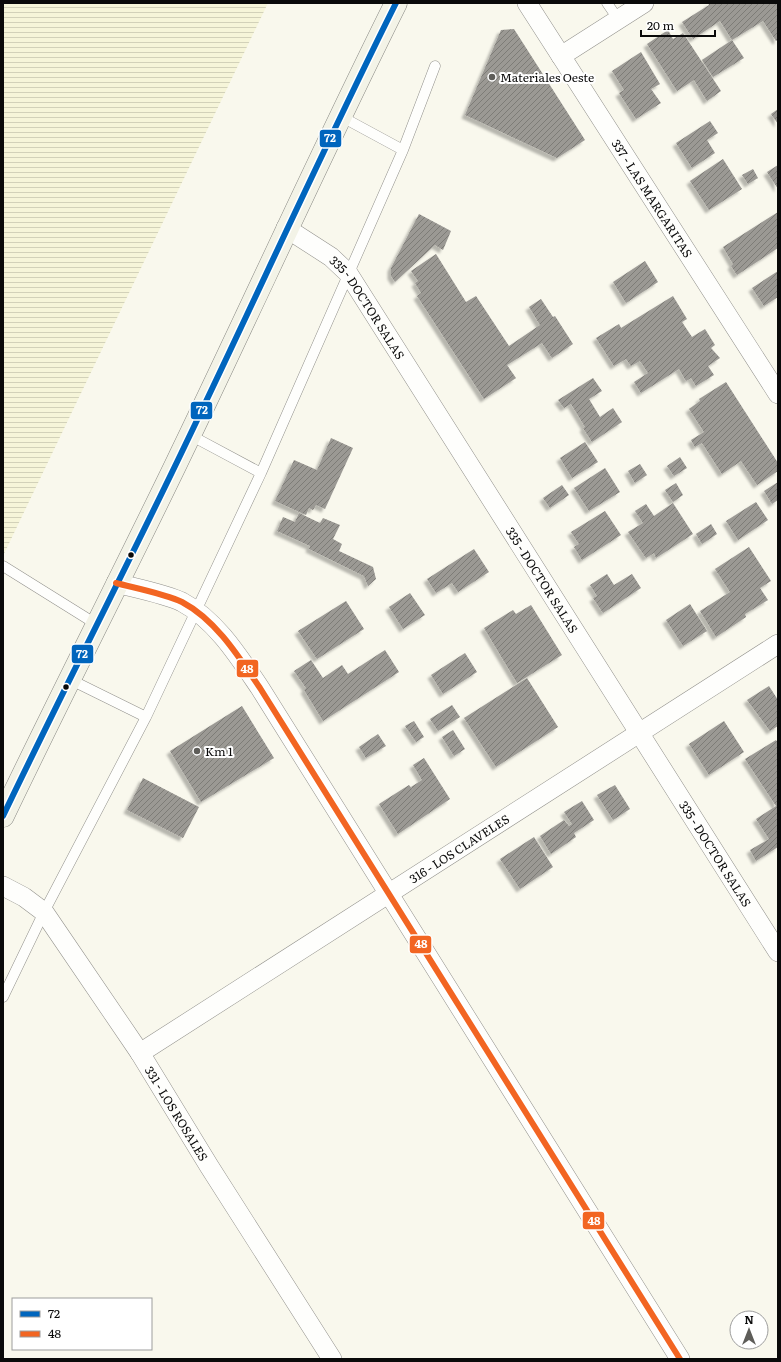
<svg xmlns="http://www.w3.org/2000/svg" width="781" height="1362" viewBox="0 0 781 1362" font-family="Literata,serif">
	<defs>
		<pattern id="farmland-rules" width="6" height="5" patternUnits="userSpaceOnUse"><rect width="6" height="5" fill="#f6f5d9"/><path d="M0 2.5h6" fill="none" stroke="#d2d1b9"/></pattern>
		<pattern id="building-hatch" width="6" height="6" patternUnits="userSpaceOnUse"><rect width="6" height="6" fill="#9b9994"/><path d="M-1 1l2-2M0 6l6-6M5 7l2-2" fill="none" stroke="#7d7b77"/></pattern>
		<filter id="shadow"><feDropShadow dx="-3.5" dy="3.5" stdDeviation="1" flood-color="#0004"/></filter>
	</defs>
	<rect width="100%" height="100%" fill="#f9f8ed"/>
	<path fill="url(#farmland-rules)" d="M 3,3 L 268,3 L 3,556 Z"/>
	<path fill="url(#building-hatch)" filter="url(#shadow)" d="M 708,3 L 778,3 L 778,40 L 776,41 L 763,21 L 732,40 L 720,21 L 693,39 L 682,22 L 709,5 Z
		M 514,29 L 585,140 L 557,158 L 465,115 L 501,30 Z
		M 668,30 L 673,39 L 683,33 L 721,91 L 707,101 L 694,80 L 677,91 L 647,44 Z
		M 732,40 L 744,58 L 713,77 L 702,60 Z
		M 641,52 L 660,84 L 651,89 L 661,103 L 636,119 L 619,93 L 624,90 L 612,71 Z
		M 778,109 L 778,124 L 771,114 Z
		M 710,121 L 718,133 L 707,140 L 715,153 L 692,168 L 676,143 Z
		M 723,159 L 742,189 L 709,210 L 690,181 Z
		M 778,165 L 778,189 L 767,172 Z
		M 753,169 L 758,178 L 748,184 L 742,175 Z
		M 778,212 L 778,248 L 737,275 L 731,266 L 733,264 L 723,247 Z
		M 419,214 L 451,231 L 443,250 L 435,245 L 395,282 L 391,276 L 391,268 Z
		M 436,254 L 466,302 L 476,296 L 509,346 L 540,325 L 529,307 L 541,299 L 553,317 L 555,316 L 573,344 L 552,358 L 542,343 L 507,365 L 516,378 L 484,399 L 417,296 L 421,293 L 415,283 L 418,281 L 411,271 Z
		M 645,261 L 658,282 L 626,303 L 613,282 Z
		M 778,271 L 778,297 L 764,306 L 752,288 Z
		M 673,296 L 687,319 L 682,322 L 692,337 L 705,329 L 715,345 L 711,348 L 720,358 L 708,366 L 714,375 L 696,386 L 691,378 L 686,381 L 679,369 L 641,393 L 634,382 L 648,373 L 640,361 L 631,366 L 626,359 L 614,366 L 596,338 L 619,324 L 621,328 Z
		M 593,378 L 602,391 L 589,399 L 600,417 L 613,408 L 622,422 L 592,442 L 583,428 L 585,427 L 571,404 L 564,408 L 558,400 Z
		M 726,382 L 778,463 L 778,471 L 757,485 L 741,461 L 722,474 L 702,443 L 695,447 L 691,440 L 704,432 L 689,409 L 700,401 L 699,399 Z
		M 331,438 L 353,448 L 325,509 L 316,505 L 313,510 L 309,508 L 306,515 L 275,501 L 294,460 L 317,470 Z
		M 585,442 L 598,462 L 572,478 L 560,458 Z
		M 680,457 L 687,468 L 674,476 L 667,466 Z
		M 640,464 L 647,475 L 635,483 L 628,471 Z
		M 605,468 L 620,492 L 589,511 L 574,488 Z
		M 778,482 L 778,500 L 772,504 L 764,491 Z
		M 676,483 L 683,495 L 673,502 L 665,490 Z
		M 562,485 L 569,495 L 550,508 L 543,498 Z
		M 756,502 L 768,520 L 738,540 L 726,521 Z
		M 673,503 L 693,534 L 656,558 L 654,553 L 646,558 L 628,532 L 643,523 L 635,511 L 646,504 L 654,516 Z
		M 605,511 L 621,535 L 582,560 L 574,547 L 579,544 L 571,532 Z
		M 299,513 L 320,523 L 323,518 L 340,525 L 333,539 L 342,544 L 339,551 L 373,567 L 376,579 L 368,586 L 364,576 L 309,549 L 310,546 L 277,531 L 283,517 L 295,522 Z
		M 711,524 L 717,534 L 702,544 L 696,534 Z
		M 749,547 L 771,581 L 760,588 L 768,600 L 745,614 L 746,617 L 716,637 L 700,611 L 730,592 L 715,569 Z
		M 474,549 L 489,572 L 458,592 L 452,583 L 436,593 L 427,579 Z
		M 607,574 L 614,585 L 632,574 L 641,588 L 603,613 L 593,598 L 597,596 L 590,585 Z
		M 410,593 L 425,615 L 403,629 L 389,607 Z
		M 346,601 L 364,629 L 317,659 L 298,631 Z
		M 690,604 L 707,631 L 683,646 L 666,620 Z
		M 531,605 L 562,655 L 517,683 L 484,628 L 513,610 L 516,614 Z
		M 385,650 L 399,672 L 323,721 L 304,690 L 306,688 L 294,671 L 311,660 L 323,678 L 342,665 L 348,674 Z
		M 465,653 L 477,672 L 443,694 L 431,675 Z
		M 527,678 L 558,727 L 496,767 L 464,718 Z
		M 769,686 L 778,700 L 778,726 L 770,731 L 747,700 Z
		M 452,705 L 460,717 L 438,731 L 430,719 Z
		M 242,706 L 274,758 L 201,802 L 170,751 Z
		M 414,721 L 424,737 L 416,742 L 405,726 Z
		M 724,721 L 744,752 L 709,775 L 689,744 Z
		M 453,730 L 465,749 L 454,756 L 442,737 Z
		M 378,734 L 386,746 L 366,758 L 359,747 Z
		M 776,740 L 778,743 L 778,847 L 756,861 L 750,850 L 769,839 L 756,819 L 776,806 L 745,759 Z
		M 424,758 L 450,799 L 398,834 L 379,804 L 409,785 L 414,791 L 411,787 L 422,780 L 413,765 Z
		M 143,778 L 199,807 L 183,838 L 127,810 Z
		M 615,785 L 630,809 L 613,820 L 597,795 Z
		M 582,801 L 594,820 L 574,833 L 576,837 L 551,854 L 540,836 L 564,820 L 569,826 L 572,824 L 564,812 Z
		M 534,837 L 553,867 L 520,889 L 500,859 Z"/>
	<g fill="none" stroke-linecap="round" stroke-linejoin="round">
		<g stroke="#92918c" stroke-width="11">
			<path id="service" d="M 607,3 L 618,19
				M 342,117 L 403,150
				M 190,435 L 261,473
				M 3,566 L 96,624
				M 69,679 L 146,717
				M 3,997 L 44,912 L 146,717 L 261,473 L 403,150 L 435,66"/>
		</g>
		<g stroke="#92918c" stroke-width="20">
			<g id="minor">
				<path id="s1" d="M 527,3 L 778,394"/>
				<path d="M 561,56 L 644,3"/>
				<path id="s2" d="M 286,228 L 331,257 L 348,273 L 778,952"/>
				<path d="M 116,583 C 135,588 166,594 182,602 C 216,620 239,657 260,688 L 680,1359"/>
				<path id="s3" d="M 3,886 L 24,897 L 44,912 L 140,1053 L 209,1166 L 332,1359"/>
				<path id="s4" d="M 140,1053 L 778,644"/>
			</g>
		</g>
		<g stroke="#888883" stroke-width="23">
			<path id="secondary" d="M 3,816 C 60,697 120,580 177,462 C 251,309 320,155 396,3"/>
		</g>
		<use href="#service" stroke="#fefefc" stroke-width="10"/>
		<use href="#minor" stroke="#fefefc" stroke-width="19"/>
		<use href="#secondary" stroke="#f3f3e7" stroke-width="22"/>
		<g stroke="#fff" stroke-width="9">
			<path id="bus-1" d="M 3,816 C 60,697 120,580 177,462 C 251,309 320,155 396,3"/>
		</g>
		<g stroke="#fff" stroke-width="9">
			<path id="bus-2" d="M 116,583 C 135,588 166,594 182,602 C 216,620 239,657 260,688 L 680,1359"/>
		</g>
		<use href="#bus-1" stroke="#0065bd" stroke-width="6"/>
		<use href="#bus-2" stroke="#f26522" stroke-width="6"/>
	</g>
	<g fill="#5e5d59" stroke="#fff" stroke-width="1.5">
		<circle cx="492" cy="77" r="4"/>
		<circle cx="197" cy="751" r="4"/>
	</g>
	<g fill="#0a0a0a" stroke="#fff" stroke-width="1.5">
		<circle cx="131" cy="555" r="3.5"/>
		<circle cx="66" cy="687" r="3.5"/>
	</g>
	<g text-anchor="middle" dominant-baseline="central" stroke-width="4" stroke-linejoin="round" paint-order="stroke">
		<g font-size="12" fill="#0a0a0a" stroke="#fff" text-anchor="start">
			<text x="500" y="77">Materiales Oeste</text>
			<text x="205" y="751">Km 1</text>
		</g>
		<g font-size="12" fill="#0a0a0a" stroke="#fff">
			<text stroke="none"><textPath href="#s1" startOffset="232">337 - LAS MARGARITAS</textPath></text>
			<text stroke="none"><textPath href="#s2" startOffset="116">335 - DOCTOR SALAS</textPath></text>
			<text stroke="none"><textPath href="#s2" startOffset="440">335 - DOCTOR SALAS</textPath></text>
			<text stroke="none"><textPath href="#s4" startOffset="379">316 - LOS CLAVELES</textPath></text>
			<text stroke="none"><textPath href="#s2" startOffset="764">335 - DOCTOR SALAS</textPath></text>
			<text stroke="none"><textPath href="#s3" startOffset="290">331 - LOS ROSALES</textPath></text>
		</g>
	</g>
	<g stroke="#fff" stroke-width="1.5">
		<rect x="319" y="129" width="23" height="19" rx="4" fill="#0065bd"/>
		<rect x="190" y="401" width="23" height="19" rx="4" fill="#0065bd"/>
		<rect x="71" y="644" width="23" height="20" rx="4" fill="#0065bd"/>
		<rect x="236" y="659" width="23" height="19" rx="4" fill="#f26522"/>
		<rect x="409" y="935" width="23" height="19" rx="4" fill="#f26522"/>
		<rect x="582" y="1211" width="23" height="19" rx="4" fill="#f26522"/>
	</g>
	<g font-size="11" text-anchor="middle" font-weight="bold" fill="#fff">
		<text x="330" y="142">72</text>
		<text x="202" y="414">72</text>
		<text x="82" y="658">72</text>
		<text x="247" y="673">48</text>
		<text x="421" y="948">48</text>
		<text x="594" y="1225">48</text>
	</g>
	<rect width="781" height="1362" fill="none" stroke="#0a0a0a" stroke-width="8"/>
	<rect x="12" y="1298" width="140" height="52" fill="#ffffff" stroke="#9d9d9d"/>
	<rect x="20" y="1311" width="20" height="6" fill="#0065bd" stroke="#9d9d9d"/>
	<text x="48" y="1318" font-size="12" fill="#0a0a0a">72</text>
	<rect x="20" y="1331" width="20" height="6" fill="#f26522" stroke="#9d9d9d"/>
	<text x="48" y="1338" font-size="12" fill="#0a0a0a">48</text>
	<g transform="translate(749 1330)"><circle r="19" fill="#ffffff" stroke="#9d9d9d"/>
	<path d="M0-3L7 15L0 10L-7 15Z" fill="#5e5d59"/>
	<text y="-6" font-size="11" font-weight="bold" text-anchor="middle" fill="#0a0a0a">N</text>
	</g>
	<path d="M641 30v6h74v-6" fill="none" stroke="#0a0a0a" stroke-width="2"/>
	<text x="647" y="30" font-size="12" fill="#0a0a0a" stroke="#ffffff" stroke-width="3" paint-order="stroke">20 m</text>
</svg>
